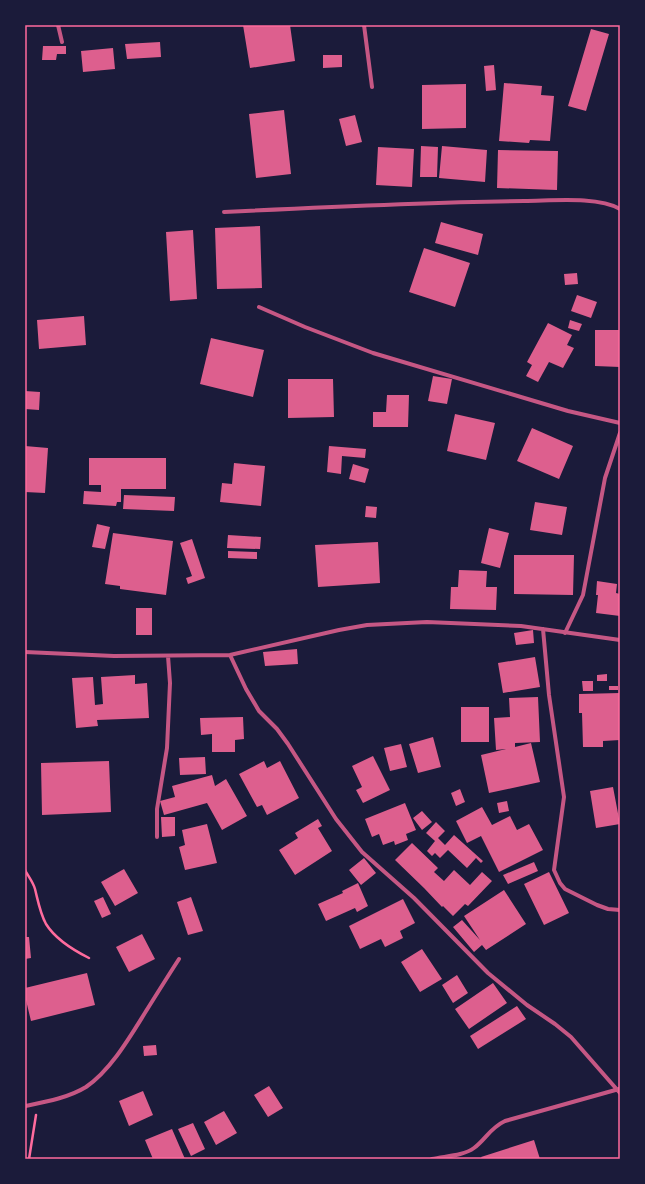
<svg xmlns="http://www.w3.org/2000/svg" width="645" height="1184" viewBox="0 0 645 1184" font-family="'PT Sans',sans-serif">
	<rect width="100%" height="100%" fill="#1b1b3a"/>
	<path fill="#dd5f8e" d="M 243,25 L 290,25 L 295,61 L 250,68 Z
		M 591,29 L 609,34 L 586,111 L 568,106 Z
		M 160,42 L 161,57 L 127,59 L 125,44 Z
		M 43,46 L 66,46 L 66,54 L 57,54 L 56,60 L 42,60 Z
		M 113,48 L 115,69 L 83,72 L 81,51 Z
		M 323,55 L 342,55 L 342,67 L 323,68 Z
		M 494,65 L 496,90 L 486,91 L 484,66 Z
		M 504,83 L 542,86 L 541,95 L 554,96 L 550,141 L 530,140 L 529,143 L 499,141 Z
		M 466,84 L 466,128 L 422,129 L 422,85 Z
		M 284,110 L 291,174 L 256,178 L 249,114 Z
		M 355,115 L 362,142 L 346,146 L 339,119 Z
		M 421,146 L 438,147 L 437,177 L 420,177 Z
		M 442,146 L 487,150 L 485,182 L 439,178 Z
		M 378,147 L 414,149 L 412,187 L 376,185 Z
		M 498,150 L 558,151 L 557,190 L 497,188 Z
		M 441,222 L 483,234 L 478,255 L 435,243 Z
		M 260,226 L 262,288 L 217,289 L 215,228 Z
		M 193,230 L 197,299 L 170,301 L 166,232 Z
		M 424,248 L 470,263 L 455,307 L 409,292 Z
		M 577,273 L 578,284 L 565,285 L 564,274 Z
		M 577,295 L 597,302 L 591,318 L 571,311 Z
		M 84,316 L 86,345 L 39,349 L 37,320 Z
		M 570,320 L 582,324 L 579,331 L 568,328 Z
		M 548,323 L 572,335 L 567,345 L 574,348 L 563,368 L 549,362 L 538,382 L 526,376 L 532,365 L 527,362 Z
		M 595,330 L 620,330 L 620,367 L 595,366 Z
		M 211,338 L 264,350 L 253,397 L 200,384 Z
		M 433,376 L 452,379 L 447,404 L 428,401 Z
		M 288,379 L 333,379 L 334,417 L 288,418 Z
		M 25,391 L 40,392 L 39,410 L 25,409 Z
		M 387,395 L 409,395 L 408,427 L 373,427 L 373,412 L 386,412 Z
		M 455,414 L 495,423 L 486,460 L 447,451 Z
		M 532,428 L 573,446 L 559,479 L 517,461 Z
		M 25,446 L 48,448 L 45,493 L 25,492 Z
		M 329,446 L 366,449 L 365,458 L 342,456 L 341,474 L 327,472 Z
		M 89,458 L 166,458 L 166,489 L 121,489 L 121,502 L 117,502 L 116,506 L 83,504 L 84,491 L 101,492 L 101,485 L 89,485 Z
		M 234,463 L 265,466 L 261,506 L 220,502 L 222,483 L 232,484 Z
		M 353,464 L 369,469 L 365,483 L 349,479 Z
		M 124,495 L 175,497 L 174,511 L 123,509 Z
		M 535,502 L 567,507 L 562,535 L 530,530 Z
		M 366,506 L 377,507 L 376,518 L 365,517 Z
		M 97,524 L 110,527 L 105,549 L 92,547 Z
		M 489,528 L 509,533 L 500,568 L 481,563 Z
		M 113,533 L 173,541 L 166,595 L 120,589 L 120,586 L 105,584 Z
		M 228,535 L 261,537 L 260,549 L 227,548 Z
		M 192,539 L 205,578 L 188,584 L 186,578 L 192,576 L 180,543 Z
		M 378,542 L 380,583 L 318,587 L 315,545 Z
		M 228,551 L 257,552 L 257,559 L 228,558 Z
		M 514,555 L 574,555 L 573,595 L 514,594 Z
		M 459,570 L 487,571 L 486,587 L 497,587 L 496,610 L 450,609 L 451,587 L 458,587 Z
		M 597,581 L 617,584 L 616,593 L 620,594 L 620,616 L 596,613 L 598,595 L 596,595 Z
		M 136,608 L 152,608 L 152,635 L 136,635 Z
		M 533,630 L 534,643 L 516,645 L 514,633 Z
		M 297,649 L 298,664 L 265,666 L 263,652 Z
		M 535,657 L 540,687 L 503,693 L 498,663 Z
		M 607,674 L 607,681 L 597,681 L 597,675 Z
		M 135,675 L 135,684 L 147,683 L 149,718 L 97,720 L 98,726 L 76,728 L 72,678 L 93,677 L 95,705 L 103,704 L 101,677 Z
		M 582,681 L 593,681 L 593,691 L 583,691 Z
		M 609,686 L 618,686 L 618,690 L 609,690 Z
		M 620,693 L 620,740 L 603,741 L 603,747 L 583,747 L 582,713 L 579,713 L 579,694 Z
		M 538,697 L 540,742 L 515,743 L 515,747 L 531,743 L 540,782 L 489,793 L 481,755 L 506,749 L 496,750 L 494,718 L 510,717 L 509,698 Z
		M 461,707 L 489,707 L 489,742 L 461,742 Z
		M 243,717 L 244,739 L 235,740 L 235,752 L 212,752 L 212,734 L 201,735 L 200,718 Z
		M 433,737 L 441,767 L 418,773 L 409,744 Z
		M 401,744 L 407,767 L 390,771 L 384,748 Z
		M 373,756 L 390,790 L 363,803 L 356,790 L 362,787 L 352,766 Z
		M 205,757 L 206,774 L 180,775 L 179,758 Z
		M 109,761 L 111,812 L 42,815 L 41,763 Z
		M 264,761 L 267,768 L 280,761 L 299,798 L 267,815 L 262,805 L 257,807 L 239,774 Z
		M 212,775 L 215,786 L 226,779 L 247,816 L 222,830 L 207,803 L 164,815 L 160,801 L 175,797 L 172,786 Z
		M 613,787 L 620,824 L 596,828 L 590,791 Z
		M 460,789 L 465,802 L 456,806 L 451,793 Z
		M 507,801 L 509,811 L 499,813 L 497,803 Z
		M 405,803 L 416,830 L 406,834 L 408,840 L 395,845 L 394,841 L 383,845 L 379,834 L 372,837 L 365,819 Z
		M 482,807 L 492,825 L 510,816 L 517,830 L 529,824 L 543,850 L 499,872 L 481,836 L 467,843 L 456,821 Z
		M 422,811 L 432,822 L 422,830 L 413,818 Z
		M 161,817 L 175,817 L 175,836 L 162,837 Z
		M 318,819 L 322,826 L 318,828 L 332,851 L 295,875 L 279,850 L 298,838 L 295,833 Z
		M 436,822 L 445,831 L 438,838 L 445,845 L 454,835 L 483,861 L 481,863 L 476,858 L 467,868 L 448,850 L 440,858 L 435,853 L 432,856 L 427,851 L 435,841 L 426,833 Z
		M 207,824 L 217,863 L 185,870 L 179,847 L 185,845 L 182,830 Z
		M 412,843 L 438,868 L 434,872 L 444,881 L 454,870 L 470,885 L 482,872 L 492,881 L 468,906 L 465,904 L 453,916 L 443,906 L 442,907 L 424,888 L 395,860 Z
		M 364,858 L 376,873 L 361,885 L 349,870 Z
		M 534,862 L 538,871 L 508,884 L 503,875 Z
		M 124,869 L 138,893 L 115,906 L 101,882 Z
		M 549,872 L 569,913 L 544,925 L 524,884 Z
		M 358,883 L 368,906 L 357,912 L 355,908 L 326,921 L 318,904 L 343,893 L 342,891 Z
		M 504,890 L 526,924 L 486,950 L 482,945 L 474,952 L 453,927 L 462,920 L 480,940 L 464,916 Z
		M 103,897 L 111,914 L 102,918 L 94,901 Z
		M 191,897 L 203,931 L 188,935 L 177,902 Z
		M 403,899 L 415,923 L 400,931 L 403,938 L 385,947 L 381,939 L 360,949 L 349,926 Z
		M 142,934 L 155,959 L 129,972 L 116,947 Z
		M 25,937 L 29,937 L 31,958 L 25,959 Z
		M 422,949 L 442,979 L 420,992 L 401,962 Z
		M 87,973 L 95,1005 L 31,1021 L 25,996 L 25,988 Z
		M 457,975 L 468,993 L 453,1003 L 442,985 Z
		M 493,983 L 507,1003 L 469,1029 L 455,1009 Z
		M 517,1006 L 526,1019 L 478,1049 L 470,1036 Z
		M 156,1045 L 157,1055 L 144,1056 L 143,1046 Z
		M 269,1086 L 283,1108 L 268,1117 L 254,1095 Z
		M 143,1091 L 153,1115 L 129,1126 L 119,1101 Z
		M 224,1111 L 237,1133 L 216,1145 L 204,1122 Z
		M 193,1123 L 205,1149 L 191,1156 L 178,1129 Z
		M 172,1129 L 185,1159 L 153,1159 L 145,1140 Z
		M 534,1140 L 540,1159 L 482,1159 L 481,1157 Z"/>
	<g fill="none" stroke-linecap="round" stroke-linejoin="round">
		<path stroke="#ff6b9d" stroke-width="2.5" d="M 25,870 C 28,876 33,882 35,889 C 38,901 40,913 46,924 C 56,940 73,950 89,958
			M 29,1159 L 36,1115"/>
		<path stroke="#c65784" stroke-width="4" d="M 58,25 L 62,42
			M 364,25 L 372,87
			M 224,212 C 324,207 424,202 524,201 C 551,201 597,196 620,209
			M 259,307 L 305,327 L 373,353 L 568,411 L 620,423
			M 543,629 L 549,695 L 564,797 L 554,870 L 560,883 L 565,889 L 597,905 L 608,909 L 620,910
			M 565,633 L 583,595 L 605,478 L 620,433
			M 25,652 L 114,656 L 230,655 L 339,630 L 367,625 L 427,622 L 521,626 L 620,640
			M 230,655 L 246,689 L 259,711 L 277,729 L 288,744 L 336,819 L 362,852 L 414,898 L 488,973 L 527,1005 L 555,1024 L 571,1037 L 620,1093
			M 157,837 L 157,809 L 167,748 L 170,683 L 168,656
			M 25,1106 C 45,1102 68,1098 86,1087 C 112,1069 131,1035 148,1008 C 158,992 168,976 179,959
			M 432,1159 C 445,1156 463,1156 474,1148 C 486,1139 490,1128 505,1121 L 619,1089"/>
	</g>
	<rect width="645" height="1184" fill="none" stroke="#1b1b3a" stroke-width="52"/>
	<rect x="26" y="26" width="593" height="1132" fill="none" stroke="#ff6b9d" stroke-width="1.5"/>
</svg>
